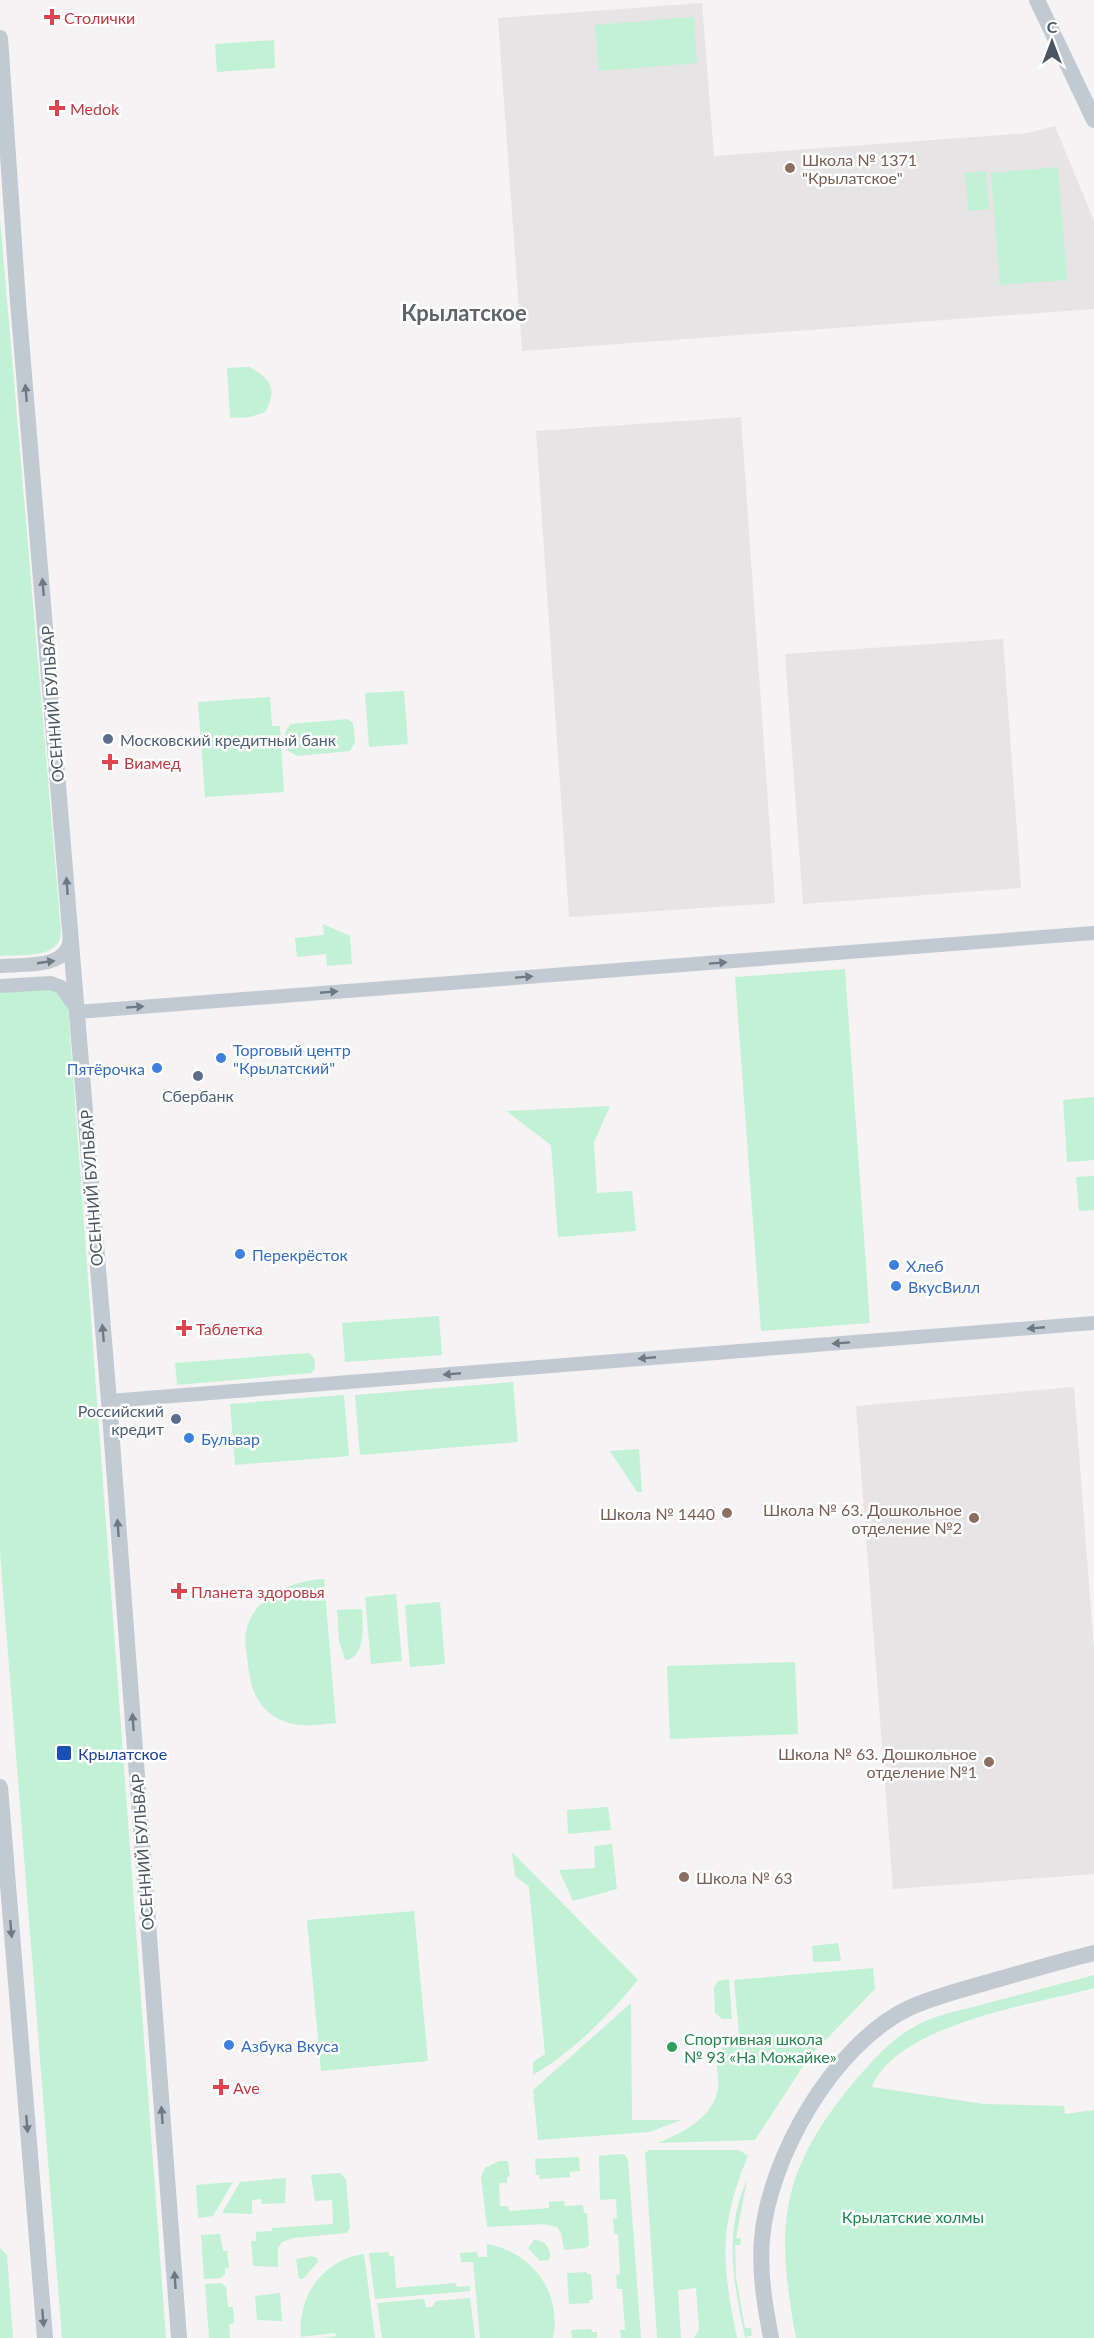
<svg xmlns="http://www.w3.org/2000/svg" width="1094" height="2338" viewBox="0 0 1094 2338" font-family="Lato,sans-serif">
	<rect width="100%" height="100%" fill="#f5f3f3"/>
	<path fill="#e6e4e5" d="M 702,3 L 714,156 L 1028,133 L 1055,126 L 1094,221 L 1094,309 L 522,351 L 498,18 Z
		M 741,417 L 775,903 L 569,917 L 536,431 Z
		M 1003,639 L 1021,888 L 803,904 L 785,654 Z
		M 1074,1387 L 1094,1650 L 1094,1874 L 893,1889 L 856,1406 Z"/>
	<path fill="#c3f1d5" d="M 694,17 L 697,63 L 599,71 L 595,25 Z
		M 274,40 L 275,68 L 217,72 L 215,44 Z
		M 1058,167 L 1067,280 L 1000,285 L 991,173 Z
		M 986,171 L 989,209 L 968,211 L 965,173 Z
		M 0,218 L 61,931 C 61,960 21,954 0,956 Z
		M 249,367 C 271,378 278,390 265,412 L 250,417 L 230,418 L 227,368 Z
		M 404,691 L 408,744 L 369,747 L 365,693 Z
		M 270,697 L 272,726 L 280,726 L 284,792 L 205,797 L 198,702 Z
		M 348,719 L 353,723 L 355,742 L 350,751 L 297,756 L 287,750 L 285,733 L 290,724 Z
		M 323,924 L 350,936 L 352,964 L 327,966 L 326,954 L 297,957 L 295,938 L 324,935 Z
		M 845,969 L 870,1323 L 761,1331 L 735,977 Z
		M 42,988 L 56,991 L 68,1007 L 166,2338 L 62,2338 L 0,1552 L 0,993 Z
		M 1094,1097 L 1094,1160 L 1067,1162 L 1063,1100 Z
		M 610,1106 L 594,1142 L 597,1193 L 632,1191 L 636,1231 L 558,1237 L 551,1145 L 506,1111 Z
		M 1094,1176 L 1094,1210 L 1079,1211 L 1076,1177 Z
		M 439,1316 L 442,1355 L 345,1362 L 342,1323 Z
		M 309,1353 L 314,1358 L 315,1369 L 311,1373 L 177,1385 L 175,1363 Z
		M 513,1382 L 518,1442 L 360,1455 L 355,1395 Z
		M 344,1395 L 349,1456 L 235,1465 L 230,1404 Z
		M 639,1449 L 642,1492 L 637,1492 L 610,1451 Z
		M 324,1579 L 336,1723 C 318,1725 298,1728 281,1720 C 258,1710 250,1688 248,1664 C 247,1654 244,1642 246,1632 C 252,1597 293,1580 324,1579 Z
		M 396,1594 L 402,1661 L 371,1664 L 365,1597 Z
		M 440,1602 L 445,1664 L 410,1667 L 405,1605 Z
		M 362,1609 C 363,1625 366,1658 345,1660 L 339,1641 L 337,1610 Z
		M 795,1662 L 798,1734 L 670,1739 L 667,1666 Z
		M 608,1807 L 611,1830 L 568,1834 L 567,1810 Z
		M 612,1844 L 617,1889 L 573,1901 L 559,1870 L 595,1868 L 594,1846 Z
		M 512,1852 L 638,1980 C 608,2016 574,2051 533,2075 L 533,2062 L 545,2054 L 529,1887 L 515,1876 Z
		M 414,1911 L 428,2061 L 321,2071 L 307,1920 Z
		M 838,1943 L 841,1961 L 813,1962 L 812,1946 Z
		M 873,1968 L 875,1989 L 809,2057 L 755,2140 L 657,2143 C 681,2134 713,2118 718,2089 C 720,2077 714,2064 718,2051 L 724,2047 L 740,2046 L 734,1980 Z
		M 1094,1975 L 1094,1988 C 1032,2005 897,2024 872,2087 L 984,2104 L 1064,2106 L 1065,2114 L 1094,2110 L 1094,2338 L 796,2338 C 776,2230 778,2176 849,2088 C 870,2063 890,2039 919,2024 C 939,2014 963,2010 984,2004 C 1021,1994 1057,1985 1094,1975 Z
		M 729,1979 L 732,2019 L 722,2019 L 715,2013 L 714,1987 L 718,1981 Z
		M 631,2003 L 632,2120 L 681,2120 L 650,2132 L 538,2140 L 533,2090 Z
		M 649,2150 L 739,2150 L 748,2156 C 718,2227 722,2265 737,2338 L 694,2338 L 699,2330 L 696,2288 L 678,2290 L 681,2338 L 657,2338 L 645,2153 Z
		M 619,2154 L 625,2155 L 628,2160 L 641,2338 L 621,2338 L 620,2330 L 625,2330 L 622,2289 L 617,2289 L 616,2275 L 620,2274 L 618,2234 L 614,2234 L 613,2219 L 617,2218 L 616,2199 L 600,2200 L 599,2156 Z
		M 579,2157 L 580,2171 L 570,2172 L 570,2177 L 540,2179 L 539,2175 L 536,2175 L 535,2159 Z
		M 499,2161 L 508,2161 L 510,2176 L 507,2177 L 507,2183 L 499,2183 L 500,2206 L 508,2206 L 509,2211 L 549,2208 L 549,2202 L 564,2201 L 565,2206 L 583,2205 L 584,2213 L 587,2213 L 589,2245 L 585,2248 L 564,2250 L 561,2233 L 557,2227 L 544,2224 L 487,2227 L 481,2177 L 485,2168 Z
		M 340,2173 L 346,2179 L 350,2227 L 347,2233 L 293,2238 L 282,2242 L 278,2248 L 278,2267 L 253,2266 L 251,2241 L 256,2241 L 256,2232 L 272,2231 L 272,2228 L 333,2224 L 332,2200 L 315,2201 L 311,2175 Z
		M 286,2178 L 285,2203 L 262,2204 L 261,2199 L 252,2200 L 252,2214 L 222,2213 L 240,2182 Z
		M 747,2180 L 736,2238 L 741,2239 L 740,2245 L 735,2245 L 736,2277 L 745,2328 L 751,2328 L 752,2335 L 745,2338 C 734,2285 723,2232 747,2180 Z
		M 233,2182 L 213,2216 L 198,2218 L 196,2185 Z
		M 220,2234 L 223,2251 L 227,2251 L 229,2268 L 225,2268 L 225,2274 L 221,2278 L 204,2279 L 201,2235 Z
		M 534,2240 C 545,2240 553,2250 549,2260 L 540,2261 L 528,2248 Z
		M 487,2244 C 532,2252 562,2292 553,2338 L 480,2338 L 473,2262 L 461,2262 L 460,2253 L 477,2252 L 478,2257 L 487,2257 Z
		M 0,2248 L 7,2255 L 13,2338 L 0,2338 Z
		M 389,2252 L 389,2256 L 394,2256 L 396,2288 L 456,2283 L 457,2287 L 470,2286 L 470,2291 L 375,2299 L 369,2253 Z
		M 364,2254 L 375,2338 L 322,2338 L 336,2336 L 335,2333 L 301,2337 C 297,2296 323,2260 364,2254 Z
		M 312,2256 L 317,2258 L 318,2262 L 303,2279 L 299,2279 L 296,2259 Z
		M 587,2272 L 587,2274 L 591,2274 L 593,2299 L 589,2300 L 589,2303 L 569,2304 L 567,2273 Z
		M 221,2283 L 226,2287 L 228,2307 L 233,2307 L 234,2323 L 229,2324 L 230,2338 L 209,2338 L 205,2284 Z
		M 280,2293 L 282,2321 L 257,2320 L 255,2296 Z
		M 470,2298 L 475,2338 L 382,2338 L 377,2303 L 424,2299 L 426,2307 L 432,2307 L 436,2301 Z
		M 591,2329 L 592,2332 L 597,2332 L 597,2338 L 572,2338 L 571,2330 Z"/>
	<g fill="none" stroke-linecap="round" stroke-linejoin="round">
		<path stroke="#c1cad2" stroke-width="14" d="M 0,966 C 23,964 69,970 70,937
			M 0,986 L 51,983 L 61,987 L 76,1008
			M 77,1012 L 1094,933
			M 109,1401 L 1094,1323"/>
		<path stroke="#c1cad2" stroke-width="16" d="M 1037,0 L 1094,120
			M 0,38 L 18,302 L 109,1401 L 179,2338
			M 0,1787 L 45,2338
			M 771,2338 C 765,2306 759,2272 762,2239 C 769,2157 833,2046 907,2009 C 932,1997 958,1991 985,1983 C 1021,1973 1057,1962 1094,1953"/>
	</g>
	<defs><path id="oneway-solid" d="M-6-.8H1V-3.2L6.5 0L1 3.2V.8H-6Z" transform="scale(1.5)"/></defs>
	<g fill="#6e7983">
		<use href="#oneway-solid" transform="translate(26 393) rotate(-95)"/>
		<use href="#oneway-solid" transform="translate(43 587) rotate(-95)"/>
		<use href="#oneway-solid" transform="translate(67 886) rotate(-94)"/>
		<use href="#oneway-solid" transform="translate(46 962) rotate(-8)"/>
		<use href="#oneway-solid" transform="translate(718 963) rotate(-4)"/>
		<use href="#oneway-solid" transform="translate(524 977) rotate(-4)"/>
		<use href="#oneway-solid" transform="translate(329 992) rotate(-5)"/>
		<use href="#oneway-solid" transform="translate(135 1007) rotate(-4)"/>
		<use href="#oneway-solid" transform="translate(1036 1328) rotate(175)"/>
		<use href="#oneway-solid" transform="translate(103 1333) rotate(-95)"/>
		<use href="#oneway-solid" transform="translate(841 1343) rotate(176)"/>
		<use href="#oneway-solid" transform="translate(647 1358) rotate(175)"/>
		<use href="#oneway-solid" transform="translate(452 1374) rotate(175)"/>
		<use href="#oneway-solid" transform="translate(118 1528) rotate(-94)"/>
		<use href="#oneway-solid" transform="translate(133 1722) rotate(-94)"/>
		<use href="#oneway-solid" transform="translate(11 1929) rotate(85)"/>
		<use href="#oneway-solid" transform="translate(162 2115) rotate(-94)"/>
		<use href="#oneway-solid" transform="translate(27 2124) rotate(85)"/>
		<use href="#oneway-solid" transform="translate(175 2280) rotate(-94)"/>
		<use href="#oneway-solid" transform="translate(43 2318) rotate(85)"/>
	</g>
	<g fill="#e0444e" stroke="#fff" stroke-width="2">
		<path d="M49 8h6v6h6v6h-6v6h-6v-6h-6v-6h6z"/>
		<path d="M54 99h6v6h6v6h-6v6h-6v-6h-6v-6h6z"/>
		<path d="M107 753h6v6h6v6h-6v6h-6v-6h-6v-6h6z"/>
		<path d="M181 1319h6v6h6v6h-6v6h-6v-6h-6v-6h6z"/>
		<path d="M176 1582h6v6h6v6h-6v6h-6v-6h-6v-6h6z"/>
		<path d="M218 2078h6v6h6v6h-6v6h-6v-6h-6v-6h6z"/>
	</g>
	<g fill="#8d6e63" stroke="#fff" stroke-width="2">
		<circle cx="790" cy="168" r="6"/>
		<circle cx="727" cy="1513" r="6"/>
		<circle cx="974" cy="1518" r="6"/>
		<circle cx="989" cy="1762" r="6"/>
		<circle cx="684" cy="1877" r="6"/>
	</g>
	<g fill="#5c6f8a" stroke="#fff" stroke-width="2">
		<circle cx="108" cy="739" r="6"/>
		<circle cx="198" cy="1076" r="6"/>
		<circle cx="176" cy="1419" r="6"/>
	</g>
	<g fill="#3f7fe0" stroke="#fff" stroke-width="2">
		<circle cx="221" cy="1058" r="6"/>
		<circle cx="157" cy="1068" r="6"/>
		<circle cx="240" cy="1254" r="6"/>
		<circle cx="894" cy="1265" r="6"/>
		<circle cx="896" cy="1286" r="6"/>
		<circle cx="189" cy="1438" r="6"/>
		<circle cx="229" cy="2045" r="6"/>
	</g>
	<rect fill="#1a4fb4" stroke="#fff" stroke-width="2" x="56" y="1745" width="16" height="16" rx="3"/>
	<circle fill="#2e9e5b" stroke="#fff" stroke-width="2" cx="672" cy="2047" r="6"/>
	<g text-anchor="middle" dominant-baseline="central" stroke-width="5" stroke-linejoin="round" paint-order="stroke">
		<g font-size="16" fill="#be3a42" stroke="#fff" text-anchor="start">
			<text x="64" y="17">Столички</text>
			<text x="70" y="108">Medok</text>
			<text x="124" y="762">Виамед</text>
			<text x="196" y="1328">Таблетка</text>
			<text x="191" y="1591">Планета здоровья</text>
			<text x="233" y="2087">Ave</text>
		</g>
		<g font-size="16" fill="#785e54" stroke="#fff" text-anchor="end">
			<text x="802" y="159" text-anchor="start">Школа № 1371<tspan x="802" dy="18">"Крылатское"</tspan></text>
			<text x="962" y="1509">Школа № 63. Дошкольное<tspan x="962" dy="18">отделение №2</tspan></text>
			<text x="715" y="1513">Школа № 1440</text>
			<text x="977" y="1753">Школа № 63. Дошкольное<tspan x="977" dy="18">отделение №1</tspan></text>
			<text x="696" y="1877" text-anchor="start">Школа № 63</text>
		</g>
		<g font-size="16" fill="#4a5661" stroke="#fff">
			<text transform="translate(52 704) rotate(-94)">ОСЕННИЙ БУЛЬВАР</text>
			<text transform="translate(91 1188) rotate(-94)">ОСЕННИЙ БУЛЬВАР</text>
			<text transform="translate(142 1852) rotate(-94)">ОСЕННИЙ БУЛЬВАР</text>
		</g>
		<g font-size="16" fill="#4e5e75" stroke="#fff" text-anchor="start">
			<text x="120" y="739">Московский кредитный банк</text>
			<text x="198" y="1095" text-anchor="middle">Сбербанк</text>
			<text x="164" y="1410" text-anchor="end">Российский<tspan x="164" dy="18">кредит</tspan></text>
		</g>
		<g font-size="16" fill="#366cbe" stroke="#fff" text-anchor="start">
			<text x="233" y="1049">Торговый центр<tspan x="233" dy="18">"Крылатский"</tspan></text>
			<text x="145" y="1068" text-anchor="end">Пятёрочка</text>
			<text x="252" y="1254">Перекрёсток</text>
			<text x="906" y="1265">Хлеб</text>
			<text x="908" y="1286">ВкусВилл</text>
			<text x="201" y="1438">Бульвар</text>
			<text x="241" y="2045">Азбука Вкуса</text>
		</g>
		<g font-size="16" fill="#164399" stroke="#fff" text-anchor="start">
			<text x="78" y="1753">Крылатское</text>
		</g>
		<g font-size="16" fill="#27864d" stroke="#fff" text-anchor="start">
			<text x="684" y="2038">Спортивная школа<tspan x="684" dy="18">№ 93 «На Можайке»</tspan></text>
		</g>
		<g font-size="16" fill="#17864f" stroke="#fff">
			<text x="913" y="2216">Крылатские холмы</text>
		</g>
		<g font-size="22" font-weight="bold" fill="#5f6368" stroke="#fff">
			<text x="464" y="312">Крылатское</text>
		</g>
	</g>
	<g transform="translate(1052 42)" stroke="#ffffff" stroke-width="4.5" paint-order="stroke">
	<path d="M0-4.5L10 22L0 15L-10 22Z" fill="#4a5661"/>
	<text y="-9" font-size="16" font-weight="bold" text-anchor="middle" fill="#4a5661">С</text>
	</g>
</svg>
